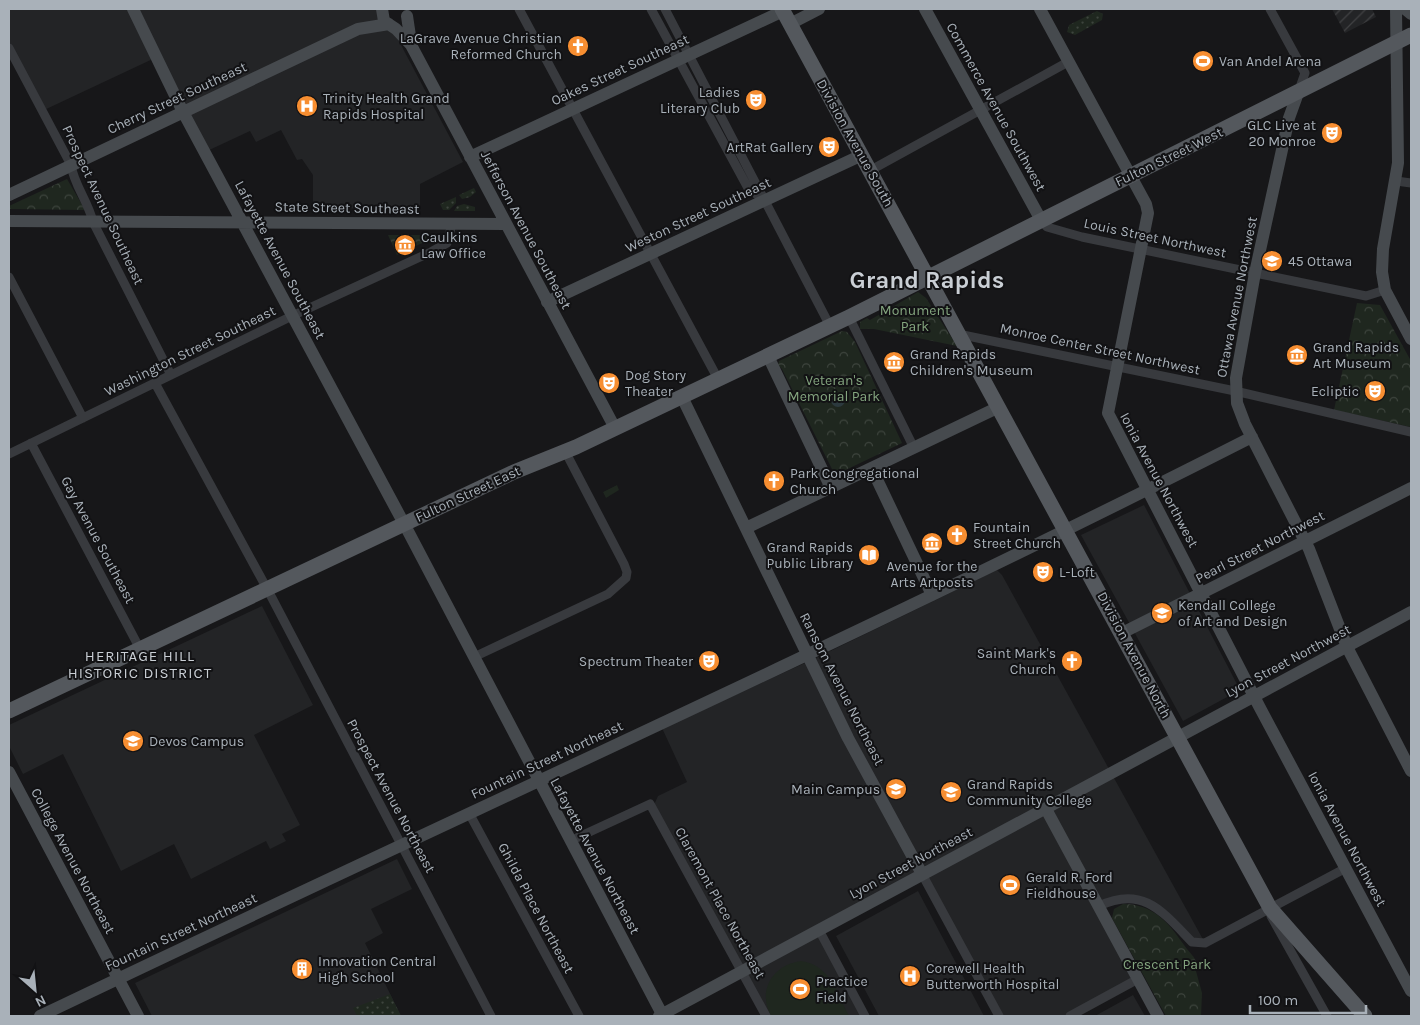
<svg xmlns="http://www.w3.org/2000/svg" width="1420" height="1025" viewBox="0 0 1420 1025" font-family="Karla,sans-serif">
	<defs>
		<pattern id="industrial-furrows" width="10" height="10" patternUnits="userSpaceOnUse" patternTransform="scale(1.25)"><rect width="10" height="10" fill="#232426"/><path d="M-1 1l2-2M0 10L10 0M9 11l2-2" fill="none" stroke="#404143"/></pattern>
		<pattern id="grass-dots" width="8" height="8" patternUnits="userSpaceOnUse" patternTransform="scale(1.25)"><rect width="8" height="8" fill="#1f271f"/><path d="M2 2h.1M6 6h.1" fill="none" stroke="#3d443d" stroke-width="1.8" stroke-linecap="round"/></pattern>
		<pattern id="forest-crowns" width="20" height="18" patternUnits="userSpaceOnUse" patternTransform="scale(1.25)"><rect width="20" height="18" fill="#1f271f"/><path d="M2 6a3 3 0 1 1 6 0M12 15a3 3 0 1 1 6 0" fill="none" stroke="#3d443d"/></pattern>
	</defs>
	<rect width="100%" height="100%" fill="#171719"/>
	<path fill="#232426" d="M 9,9 L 385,9 L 383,11 L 463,162 L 420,184 L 420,209 L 313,208 L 313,175 L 302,159 L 297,160 L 281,130 L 256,142 L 250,131 L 205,152 L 157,57 L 42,111 L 9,48 Z
		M 1144,505 L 1240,690 L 1183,721 L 1081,535 Z
		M 997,570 L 1002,575 L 1205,943 L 1199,944 L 1163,911 L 1132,898 L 1099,906 L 1138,979 L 1070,1016 L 999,1016 L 922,875 L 819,930 L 865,1016 L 767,1016 L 654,805 L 658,796 L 687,782 L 662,728 L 816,658 Z
		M 262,606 L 313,705 L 254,735 L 300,825 L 282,834 L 286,841 L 270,849 L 266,841 L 191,879 L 174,844 L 121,871 L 63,754 L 23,774 L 9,746 L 9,725 Z
		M 397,859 L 412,889 L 371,909 L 383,933 L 365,943 L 401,1016 L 152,1016 L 135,983 Z
		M 918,891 L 984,1016 L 879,1016 L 836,936 Z
		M 1133,995 L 1145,1016 L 1095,1016 Z"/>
	<path fill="url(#industrial-furrows)" d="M 1332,9 L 1372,9 L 1376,17 L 1345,33 Z"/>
	<path fill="url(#grass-dots)" d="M 1097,11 L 1103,14 L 1102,20 L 1075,35 L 1067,32 L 1069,25 Z
		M 474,188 L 476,192 L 470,197 L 462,199 L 459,195 Z
		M 456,197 L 456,203 L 449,210 L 443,210 L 440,204 Z
		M 464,204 L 475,207 L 475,211 L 454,211 L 457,206 Z
		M 390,994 L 401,1016 L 357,1016 L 353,1008 Z"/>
	<path fill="url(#forest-crowns)" d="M 67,179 L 85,210 L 9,209 L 9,206 Z
		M 388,235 L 439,235 L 397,255 Z
		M 918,292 L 926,298 L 957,346 L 874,329 L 860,329 L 860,322 L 867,318 L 870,320 Z
		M 1357,303 L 1380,305 L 1411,361 L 1411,427 L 1334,410 Z
		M 842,331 L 847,332 L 855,342 L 902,443 L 835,475 L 782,369 L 778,365 L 779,361 Z
		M 1123,904 C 1153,904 1169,923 1184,945 C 1188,951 1193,955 1196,961 L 1194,964 L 1202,993 L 1201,1016 L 1166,1016 L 1112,918 L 1114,909 Z"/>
	<path fill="#1f271f" d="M 617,485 L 619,490 L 606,498 L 603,492 Z
		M 801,961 C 830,965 837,993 849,1016 L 771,1016 C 757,990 773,965 801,961 Z"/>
	<path fill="#2c393e" d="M831 400a7 7 0 1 1 14 0a7 7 0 1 1-14 0Z"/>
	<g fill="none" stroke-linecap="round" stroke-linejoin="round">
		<path stroke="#383a3e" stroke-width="9" d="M 519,9 L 718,379
			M 651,9 L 748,188 L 763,199
			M 665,9 L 830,326
			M 1270,9 L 1305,73 L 1299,90
			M 9,48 L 71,165 C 74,185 88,201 93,222 L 171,375
			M 871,170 L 1068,62
			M 1396,181 L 1411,183
			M 1041,220 L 1047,227 L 1082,237 L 1255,273 L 1366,296 L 1385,290
			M 9,277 L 83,418
			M 849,317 L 914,448
			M 958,334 L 1235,391 L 1411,432
			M 155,383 L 272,598 L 491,1016
			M 31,443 L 140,649
			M 9,454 L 292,316 L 431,252 L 447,243 L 452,224
			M 474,657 L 608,594 L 626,578 L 627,572 L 624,564 L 565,451
			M 469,813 L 579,1016
			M 570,841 L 650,804 L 766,1016
			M 922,874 L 999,1016
			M 1099,906 C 1143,885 1163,912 1192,942 L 1205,943 L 1346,868
			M 1271,916 L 1327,1016
			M 819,930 L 865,1016
			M 1070,1016 L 1138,979"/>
		<path stroke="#464a4e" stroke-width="12" d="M 133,9 L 183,112 L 409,533 L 663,1016
			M 382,9 L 384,21 L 396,29 L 411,45 L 615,428
			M 925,9 L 1041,220
			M 1040,9 L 1146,204 L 1148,213 L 1108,413 L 1259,706 L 1411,991
			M 1396,9 L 1398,163 L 1383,249 L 1382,272 L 1385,290 L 1411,339
			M 1405,9 L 1411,14
			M 407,16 L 411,43
			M 790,24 L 819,9
			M 1298,93 L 1289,118 L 1255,273 L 1236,378 L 1237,403 L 1245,424 L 1309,549 L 1347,647 L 1411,771
			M 470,157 L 783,11
			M 9,195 L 358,29 L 389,24
			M 9,221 L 505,224
			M 547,302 L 862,155
			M 768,356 L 831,488
			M 682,397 L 848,738 L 922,874
			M 872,469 L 932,595
			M 746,528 L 999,407
			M 1122,633 L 1411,488
			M 9,772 L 138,1016
			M 1046,809 L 1158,1016
			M 40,1016 C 444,822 853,640 1252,437
			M 659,1016 L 1411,612"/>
		<path stroke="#54585d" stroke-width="15" d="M 782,9 L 1270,908 L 1365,1016
			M 9,711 L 514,472 L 576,447 L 849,317 L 1411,35"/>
	</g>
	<defs>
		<g id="church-disc" transform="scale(1.125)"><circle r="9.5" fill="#f78e31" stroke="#121214"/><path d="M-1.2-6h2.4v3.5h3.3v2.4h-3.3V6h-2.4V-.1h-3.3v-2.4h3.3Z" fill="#fff"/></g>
		<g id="stadium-disc" transform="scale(1.125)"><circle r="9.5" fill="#f78e31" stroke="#121214"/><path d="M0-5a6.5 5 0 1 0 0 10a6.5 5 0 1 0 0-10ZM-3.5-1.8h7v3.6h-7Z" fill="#fff"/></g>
		<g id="theatre-disc" transform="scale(1.125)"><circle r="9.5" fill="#f78e31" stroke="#121214"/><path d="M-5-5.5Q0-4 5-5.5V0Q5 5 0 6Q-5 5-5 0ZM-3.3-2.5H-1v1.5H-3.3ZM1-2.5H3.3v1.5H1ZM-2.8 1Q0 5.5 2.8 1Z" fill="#fff"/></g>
		<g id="hospital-disc" transform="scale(1.125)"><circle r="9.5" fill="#f78e31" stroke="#121214"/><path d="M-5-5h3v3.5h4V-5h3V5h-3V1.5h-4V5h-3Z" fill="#fff"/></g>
		<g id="museum-disc" transform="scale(1.125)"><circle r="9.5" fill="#f78e31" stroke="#121214"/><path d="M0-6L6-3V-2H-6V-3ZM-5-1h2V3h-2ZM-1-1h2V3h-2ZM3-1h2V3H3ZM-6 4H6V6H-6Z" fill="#fff"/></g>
		<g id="university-disc" transform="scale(1.125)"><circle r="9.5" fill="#f78e31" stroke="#121214"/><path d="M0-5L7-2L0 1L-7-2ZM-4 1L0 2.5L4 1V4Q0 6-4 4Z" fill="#fff"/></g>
		<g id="library-disc" transform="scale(1.125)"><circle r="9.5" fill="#f78e31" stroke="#121214"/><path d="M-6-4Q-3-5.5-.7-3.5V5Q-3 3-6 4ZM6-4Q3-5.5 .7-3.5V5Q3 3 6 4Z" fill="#fff"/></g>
		<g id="building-disc" transform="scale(1.125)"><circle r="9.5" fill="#f78e31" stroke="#121214"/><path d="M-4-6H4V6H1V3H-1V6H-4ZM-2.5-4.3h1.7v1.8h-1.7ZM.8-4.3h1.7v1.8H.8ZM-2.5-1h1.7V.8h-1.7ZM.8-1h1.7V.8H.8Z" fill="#fff"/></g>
	</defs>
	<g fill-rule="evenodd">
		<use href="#church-disc" x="578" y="46"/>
		<use href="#stadium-disc" x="1203" y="61"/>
		<use href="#theatre-disc" x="756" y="100"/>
		<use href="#hospital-disc" x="307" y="106"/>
		<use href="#theatre-disc" x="1332" y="133"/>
		<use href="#theatre-disc" x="829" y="147"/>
		<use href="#museum-disc" x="405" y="245"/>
		<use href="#university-disc" x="1272" y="261"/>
		<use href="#museum-disc" x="1297" y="355"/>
		<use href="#museum-disc" x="894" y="362"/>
		<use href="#theatre-disc" x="609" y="383"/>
		<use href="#theatre-disc" x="1375" y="391"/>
		<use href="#church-disc" x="774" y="481"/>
		<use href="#church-disc" x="957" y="535"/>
		<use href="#museum-disc" x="932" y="543"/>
		<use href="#library-disc" x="869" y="555"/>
		<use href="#theatre-disc" x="1043" y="572"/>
		<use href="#university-disc" x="1162" y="613"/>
		<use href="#theatre-disc" x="709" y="661"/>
		<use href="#church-disc" x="1072" y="661"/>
		<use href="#university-disc" x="133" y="741"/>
		<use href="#university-disc" x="896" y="789"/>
		<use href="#university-disc" x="951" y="792"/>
		<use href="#stadium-disc" x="1010" y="885"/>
		<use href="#building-disc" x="302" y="969"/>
		<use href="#hospital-disc" x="910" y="976"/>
		<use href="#stadium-disc" x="800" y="989"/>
	</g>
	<g text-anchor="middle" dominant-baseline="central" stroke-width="4" stroke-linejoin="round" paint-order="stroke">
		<g font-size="14" fill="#a9b1b9" stroke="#121214" text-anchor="start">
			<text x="562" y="38" text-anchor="end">LaGrave Avenue Christian<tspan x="562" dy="16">Reformed Church</tspan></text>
			<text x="1219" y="61">Van Andel Arena</text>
			<text x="740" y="92" text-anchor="end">Ladies<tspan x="740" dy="16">Literary Club</tspan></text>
			<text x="323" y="98">Trinity Health Grand<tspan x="323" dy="16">Rapids Hospital</tspan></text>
			<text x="1316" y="125" text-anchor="end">GLC Live at<tspan x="1316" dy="16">20 Monroe</tspan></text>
			<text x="813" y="147" text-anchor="end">ArtRat Gallery</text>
			<text x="421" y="237">Caulkins<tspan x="421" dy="16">Law Office</tspan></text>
			<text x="1288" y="261">45 Ottawa</text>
			<text x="1313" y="347">Grand Rapids<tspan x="1313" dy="16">Art Museum</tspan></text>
			<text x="910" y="354">Grand Rapids<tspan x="910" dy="16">Children's Museum</tspan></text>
			<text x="625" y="375">Dog Story<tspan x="625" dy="16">Theater</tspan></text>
			<text x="1359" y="391" text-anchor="end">Ecliptic</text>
			<text x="790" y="473">Park Congregational<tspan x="790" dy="16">Church</tspan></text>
			<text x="973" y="527">Fountain<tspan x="973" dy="16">Street Church</tspan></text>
			<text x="853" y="547" text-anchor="end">Grand Rapids<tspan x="853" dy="16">Public Library</tspan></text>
			<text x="932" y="566" text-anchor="middle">Avenue for the<tspan x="932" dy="16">Arts Artposts</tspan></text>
			<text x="1059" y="572">L-Loft</text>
			<text x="1178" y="605">Kendall College<tspan x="1178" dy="16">of Art and Design</tspan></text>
			<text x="1056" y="653" text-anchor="end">Saint Mark's<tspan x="1056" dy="16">Church</tspan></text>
			<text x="693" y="661" text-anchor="end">Spectrum Theater</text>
			<text x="149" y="741">Devos Campus</text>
			<text x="967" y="784">Grand Rapids<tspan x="967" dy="16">Community College</tspan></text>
			<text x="880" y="789" text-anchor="end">Main Campus</text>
			<text x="1026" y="877">Gerald R. Ford<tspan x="1026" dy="16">Fieldhouse</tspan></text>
			<text x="318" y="961">Innovation Central<tspan x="318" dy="16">High School</tspan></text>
			<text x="926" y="968">Corewell Health<tspan x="926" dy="16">Butterworth Hospital</tspan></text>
			<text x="816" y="981">Practice<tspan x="816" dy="16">Field</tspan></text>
		</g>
		<g font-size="14" fill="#a9b1b9" stroke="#121214">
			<text transform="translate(620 70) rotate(-25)">Oakes Street Southeast</text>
			<text transform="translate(177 98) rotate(-25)">Cherry Street Southeast</text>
			<text transform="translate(996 107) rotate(61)">Commerce Avenue Southwest</text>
			<text transform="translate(855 143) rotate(61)">Division Avenue South</text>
			<text transform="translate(1169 157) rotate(-26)">Fulton Street West</text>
			<text transform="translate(103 205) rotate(65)">Prospect Avenue Southeast</text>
			<text transform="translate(347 208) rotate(1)">State Street Southeast</text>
			<text transform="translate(698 215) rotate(-25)">Weston Street Southeast</text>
			<text transform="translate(526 230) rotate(62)">Jefferson Avenue Southeast</text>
			<text transform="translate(1155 238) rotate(12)">Louis Street Northwest</text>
			<text transform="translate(280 260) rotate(62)">Lafayette Avenue Southeast</text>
			<text transform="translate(1237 297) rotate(-79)">Ottawa Avenue Northwest</text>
			<text transform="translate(1100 349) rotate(12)">Monroe Center Street Northwest</text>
			<text transform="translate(190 351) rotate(-26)">Washington Street Southeast</text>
			<text transform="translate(1159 480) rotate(62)">Ionia Avenue Northwest</text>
			<text transform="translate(468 494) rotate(-25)">Fulton Street East</text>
			<text transform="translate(98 540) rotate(62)">Gay Avenue Southeast</text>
			<text transform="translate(1260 547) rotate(-27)">Pearl Street Northwest</text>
			<text transform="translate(1134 655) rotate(62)">Division Avenue North</text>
			<text transform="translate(1288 661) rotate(-28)">Lyon Street Northwest</text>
			<text transform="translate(842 689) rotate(63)">Ransom Avenue Northeast</text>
			<text transform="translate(547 760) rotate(-25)">Fountain Street Northeast</text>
			<text transform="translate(391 796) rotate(62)">Prospect Avenue Northeast</text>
			<text transform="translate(1347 839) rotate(62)">Ionia Avenue Northwest</text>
			<text transform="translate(595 856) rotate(62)">Lafayette Avenue Northeast</text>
			<text transform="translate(73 861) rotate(62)">College Avenue Northeast</text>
			<text transform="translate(911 863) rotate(-28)">Lyon Street Northeast</text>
			<text transform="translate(720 903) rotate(61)">Claremont Place Northeast</text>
			<text transform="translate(536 908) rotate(62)">Ghilda Place Northeast</text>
			<text transform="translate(181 932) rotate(-25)">Fountain Street Northeast</text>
		</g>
		<g font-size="14" fill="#84a57f" stroke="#121214">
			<text x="915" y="310">Monument<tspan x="915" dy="16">Park</tspan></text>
			<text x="834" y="380">Veteran's<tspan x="834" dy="16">Memorial Park</tspan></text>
			<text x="1167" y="964">Crescent Park</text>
		</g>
		<g font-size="15" letter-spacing="1" fill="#cacfd5" stroke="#121214">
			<text x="140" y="656">HERITAGE HILL<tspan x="140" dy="17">HISTORIC DISTRICT</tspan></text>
		</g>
		<g font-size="24" font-weight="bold" fill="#cacfd5" stroke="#121214">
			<text x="927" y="280">Grand Rapids</text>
		</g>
	</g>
	<rect width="1420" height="1025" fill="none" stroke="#a9b1b9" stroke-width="20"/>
	<g transform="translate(35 990) rotate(153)" stroke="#121214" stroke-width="4" paint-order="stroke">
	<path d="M0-4L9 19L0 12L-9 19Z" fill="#a9b1b9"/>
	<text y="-8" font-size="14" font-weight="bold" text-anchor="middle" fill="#a9b1b9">N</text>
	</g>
	<path d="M1250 1005v8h116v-8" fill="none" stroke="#a9b1b9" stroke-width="2.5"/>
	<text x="1258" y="1005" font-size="15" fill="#a9b1b9" stroke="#121214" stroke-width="4" paint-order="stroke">100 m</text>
</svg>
